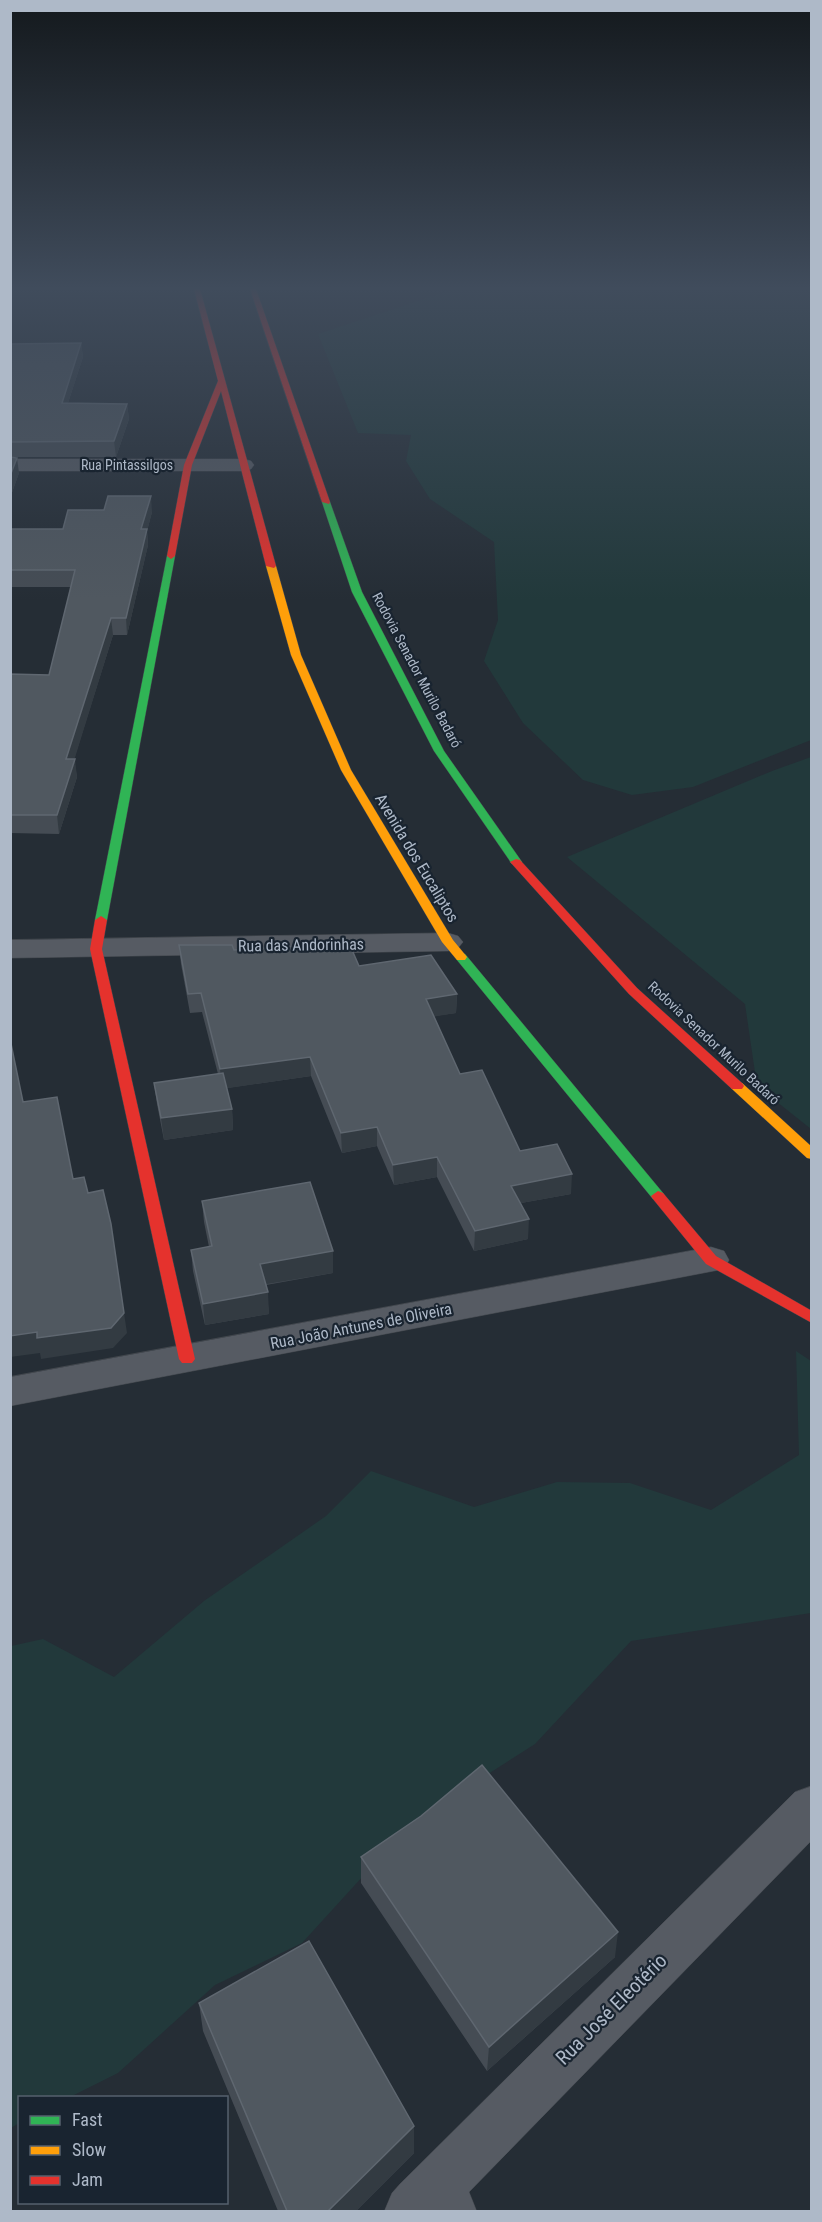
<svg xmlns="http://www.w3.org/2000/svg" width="822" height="2222" viewBox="0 0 822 2222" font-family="'Roboto Condensed',sans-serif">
	<rect width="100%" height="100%" fill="#252d35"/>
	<path fill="#22393b" d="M 454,289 L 811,289 L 811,740 L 693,787 L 632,795 L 583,780 L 523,723 L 484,661 L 498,620 L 494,542 L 430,499 L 406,461 L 411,435 L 358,433 L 318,334 Z
		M 811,757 L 812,757 L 811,1129 L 757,1086 L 745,1004 L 567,857 L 772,771 Z
		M 796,1351 L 811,1361 L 811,1613 L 631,1641 L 535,1744 L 471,1785 L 375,1863 L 302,1943 L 215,1985 L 118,2073 L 70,2097 L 20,2098 L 19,2123 L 11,2128 L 11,1646 L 43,1639 L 114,1677 L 204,1601 L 326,1516 L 371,1471 L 474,1507 L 557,1482 L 630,1483 L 711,1510 L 799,1455 Z"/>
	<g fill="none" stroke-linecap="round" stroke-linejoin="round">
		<g stroke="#42474d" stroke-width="1">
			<path id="street" d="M 10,459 L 244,459 L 251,461 L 254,465 L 251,469 L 244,471 L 10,471 Z
				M 448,933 L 458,936 L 463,942 L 458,948 L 448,951 L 10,958 L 10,940 Z
				M 711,1247 L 724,1251 L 729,1260 L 724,1269 L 10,1406 L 10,1377 Z
				M 812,1786 L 812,1840 L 469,2192 L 477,2212 L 384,2212 L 392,2193 L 400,2184 L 795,1792 Z"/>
		</g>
		<g stroke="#42474d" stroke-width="1">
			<path id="fast" d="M 323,500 L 330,502 L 362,592 L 444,751 L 522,862 L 520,864 L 512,864 L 434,751 L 352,592 L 322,502 Z
				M 171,553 L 175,556 L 107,920 L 101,924 L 95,920 L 167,556 Z
				M 461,953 L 465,954 L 663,1193 L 665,1196 L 663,1199 L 653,1199 L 457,960 L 455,957 Z"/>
		</g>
		<g stroke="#42474d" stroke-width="1">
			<path id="slow" d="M 271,563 L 276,566 L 301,655 L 351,770 L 453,940 L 467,957 L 465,960 L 457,960 L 442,942 L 341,770 L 291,655 L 266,566 Z
				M 737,1082 L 742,1083 L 812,1147 L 812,1159 L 807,1158 L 732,1089 L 730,1086 Z"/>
		</g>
		<g stroke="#42474d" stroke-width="1">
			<path id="jam" d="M 194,289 L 200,289 L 276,566 L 274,568 L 266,566 L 221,391 L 192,465 L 175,556 L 171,559 L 167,556 L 184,465 L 218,381 Z
				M 250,289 L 256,289 L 330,502 L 329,504 L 322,502 Z
				M 516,859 L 520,860 L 637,988 L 742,1083 L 744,1086 L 742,1089 L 732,1089 L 629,994 L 512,864 L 510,862 Z
				M 101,916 L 107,920 L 102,949 L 195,1359 L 192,1363 L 182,1363 L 179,1359 L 90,949 L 95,920 Z
				M 658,1191 L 663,1193 L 716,1256 L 812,1311 L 812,1323 L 706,1264 L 653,1199 L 651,1196 Z"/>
		</g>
		<use href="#street" fill="#565b63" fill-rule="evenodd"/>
		<use href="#fast" fill="#30b455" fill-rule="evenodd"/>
		<use href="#slow" fill="#ff9f0a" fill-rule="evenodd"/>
		<use href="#jam" fill="#e5322d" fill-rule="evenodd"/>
	</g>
	<path fill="#454c54" d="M 81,343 L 83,357 L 68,403 L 127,404 L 129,419 L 116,457 L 12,457 L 19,473 L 10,498 L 10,344 Z
		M 152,512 L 147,531 L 148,545 L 127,635 L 113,635 L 74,759 L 77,777 L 59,834 L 10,833 L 10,674 L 49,675 L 71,587 L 10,587 L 10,529 L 63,529 Z
		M 179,945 L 234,950 L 359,966 L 457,994 L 456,1013 L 434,1016 L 460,1074 L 520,1151 L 571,1194 L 521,1203 L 528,1239 L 474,1251 L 437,1177 L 394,1185 L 377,1146 L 342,1153 L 311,1076 L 227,1088 L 232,1109 L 233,1130 L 164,1140 L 157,1104 L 154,1083 L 218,1074 L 202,1012 L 190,1013 L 181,964 Z
		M 202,1201 L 333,1273 L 266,1285 L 269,1314 L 205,1325 L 193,1271 L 191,1250 L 209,1247 L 204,1222 Z
		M 361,1857 L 615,1957 L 487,2071 L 361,1883 Z
		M 199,2003 L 414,2126 L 414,2153 L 356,2211 L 278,2211 L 203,2031 Z"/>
	<path fill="#333b42" d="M 81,343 L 83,357 L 63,418 L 62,403 Z
		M 127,404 L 129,419 L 116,457 L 114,441 Z
		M 17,458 L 19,473 L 10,498 L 10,476 Z
		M 151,496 L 152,512 L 147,531 L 148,545 L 127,635 L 126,618 L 141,529 Z
		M 111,618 L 113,635 L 69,777 L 66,759 Z
		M 75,759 L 77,777 L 59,834 L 57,815 Z
		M 457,994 L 456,1013 L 426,1018 L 426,999 Z
		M 310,1057 L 311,1076 L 222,1089 L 220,1069 Z
		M 232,1109 L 233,1130 L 164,1140 L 161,1118 Z
		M 377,1127 L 377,1146 L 342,1153 L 341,1133 Z
		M 437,1157 L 437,1177 L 394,1185 L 393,1165 Z
		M 572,1174 L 571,1194 L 510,1205 L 511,1186 Z
		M 529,1219 L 528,1239 L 474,1251 L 475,1231 Z
		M 333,1251 L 333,1273 L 261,1285 L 260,1264 Z
		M 268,1292 L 269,1314 L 205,1325 L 203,1304 Z
		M 124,1313 L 127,1333 L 113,1348 L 41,1359 L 40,1353 L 10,1357 L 10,1336 Z
		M 618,1932 L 615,1957 L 487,2071 L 489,2047 Z
		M 414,2126 L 414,2153 L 356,2211 L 328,2211 Z"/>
	<path fill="#505860" stroke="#5f6770" stroke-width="1.5" d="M 81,343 L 62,403 L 127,404 L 114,441 L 10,442 L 10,344 Z
		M 10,457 L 17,458 L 10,476 Z
		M 108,496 L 151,496 L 141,529 L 147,529 L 126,618 L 111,618 L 66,759 L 75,759 L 57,815 L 10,815 L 10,674 L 49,675 L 75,570 L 10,570 L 10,529 L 63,529 L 68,510 L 104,510 Z
		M 349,943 L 359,966 L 431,955 L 457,994 L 426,999 L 460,1074 L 482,1070 L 520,1151 L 557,1144 L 572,1174 L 511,1186 L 529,1219 L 475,1231 L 437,1157 L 393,1165 L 377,1127 L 341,1133 L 310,1057 L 220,1069 L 201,993 L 188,994 L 179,945 L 232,945 L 234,950 Z
		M 10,1039 L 23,1102 L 57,1097 L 73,1179 L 84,1177 L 88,1193 L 103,1190 L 111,1224 L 124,1313 L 111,1328 L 37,1338 L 37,1332 L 10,1336 Z
		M 223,1073 L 232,1109 L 161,1118 L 154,1083 Z
		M 310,1182 L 333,1251 L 260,1264 L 268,1292 L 203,1304 L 191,1250 L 212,1246 L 202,1201 Z
		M 482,1765 L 618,1932 L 489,2047 L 361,1857 L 421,1816 Z
		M 309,1941 L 414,2126 L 328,2211 L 287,2211 L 199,2003 Z"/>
	<linearGradient id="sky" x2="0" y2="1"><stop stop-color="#14191d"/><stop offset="0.48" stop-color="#404c5c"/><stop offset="1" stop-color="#404c5c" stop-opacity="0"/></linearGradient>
	<rect width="822" height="600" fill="url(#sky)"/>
	<g text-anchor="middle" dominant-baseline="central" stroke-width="4.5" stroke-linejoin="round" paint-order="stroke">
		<g font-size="14" fill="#aeb9c8" stroke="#192430">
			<text x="127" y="465">Rua Pintassilgos</text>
			<text transform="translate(417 670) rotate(62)">Rodovia Senador Murilo Badaró</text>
			<text transform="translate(714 1043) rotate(43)">Rodovia Senador Murilo Badaró</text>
		</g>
		<g font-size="16" fill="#aeb9c8" stroke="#192430">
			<text transform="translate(417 858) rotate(59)">Avenida dos Eucaliptos</text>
			<text transform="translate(301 945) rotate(-1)">Rua das Andorinhas</text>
			<text transform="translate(361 1326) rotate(-11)">Rua João Antunes de Oliveira</text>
		</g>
		<g font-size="20" fill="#aeb9c8" stroke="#192430">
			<text transform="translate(611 2009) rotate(-45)">Rua José Eleotério</text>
		</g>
	</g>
	<rect width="822" height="2222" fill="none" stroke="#aeb9c8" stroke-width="24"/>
	<rect x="18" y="2096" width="210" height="108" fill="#192430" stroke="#55606d" stroke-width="1.5"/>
	<rect x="30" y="2116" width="30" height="9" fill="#30b455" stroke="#55606d" stroke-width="1.5"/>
	<text x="72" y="2126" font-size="18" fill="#aeb9c8">Fast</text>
	<rect x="30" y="2146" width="30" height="9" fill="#ff9f0a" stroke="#55606d" stroke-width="1.5"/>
	<text x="72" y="2156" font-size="18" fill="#aeb9c8">Slow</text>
	<rect x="30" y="2176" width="30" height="9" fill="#e5322d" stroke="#55606d" stroke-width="1.5"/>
	<text x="72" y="2186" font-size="18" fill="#aeb9c8">Jam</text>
</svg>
